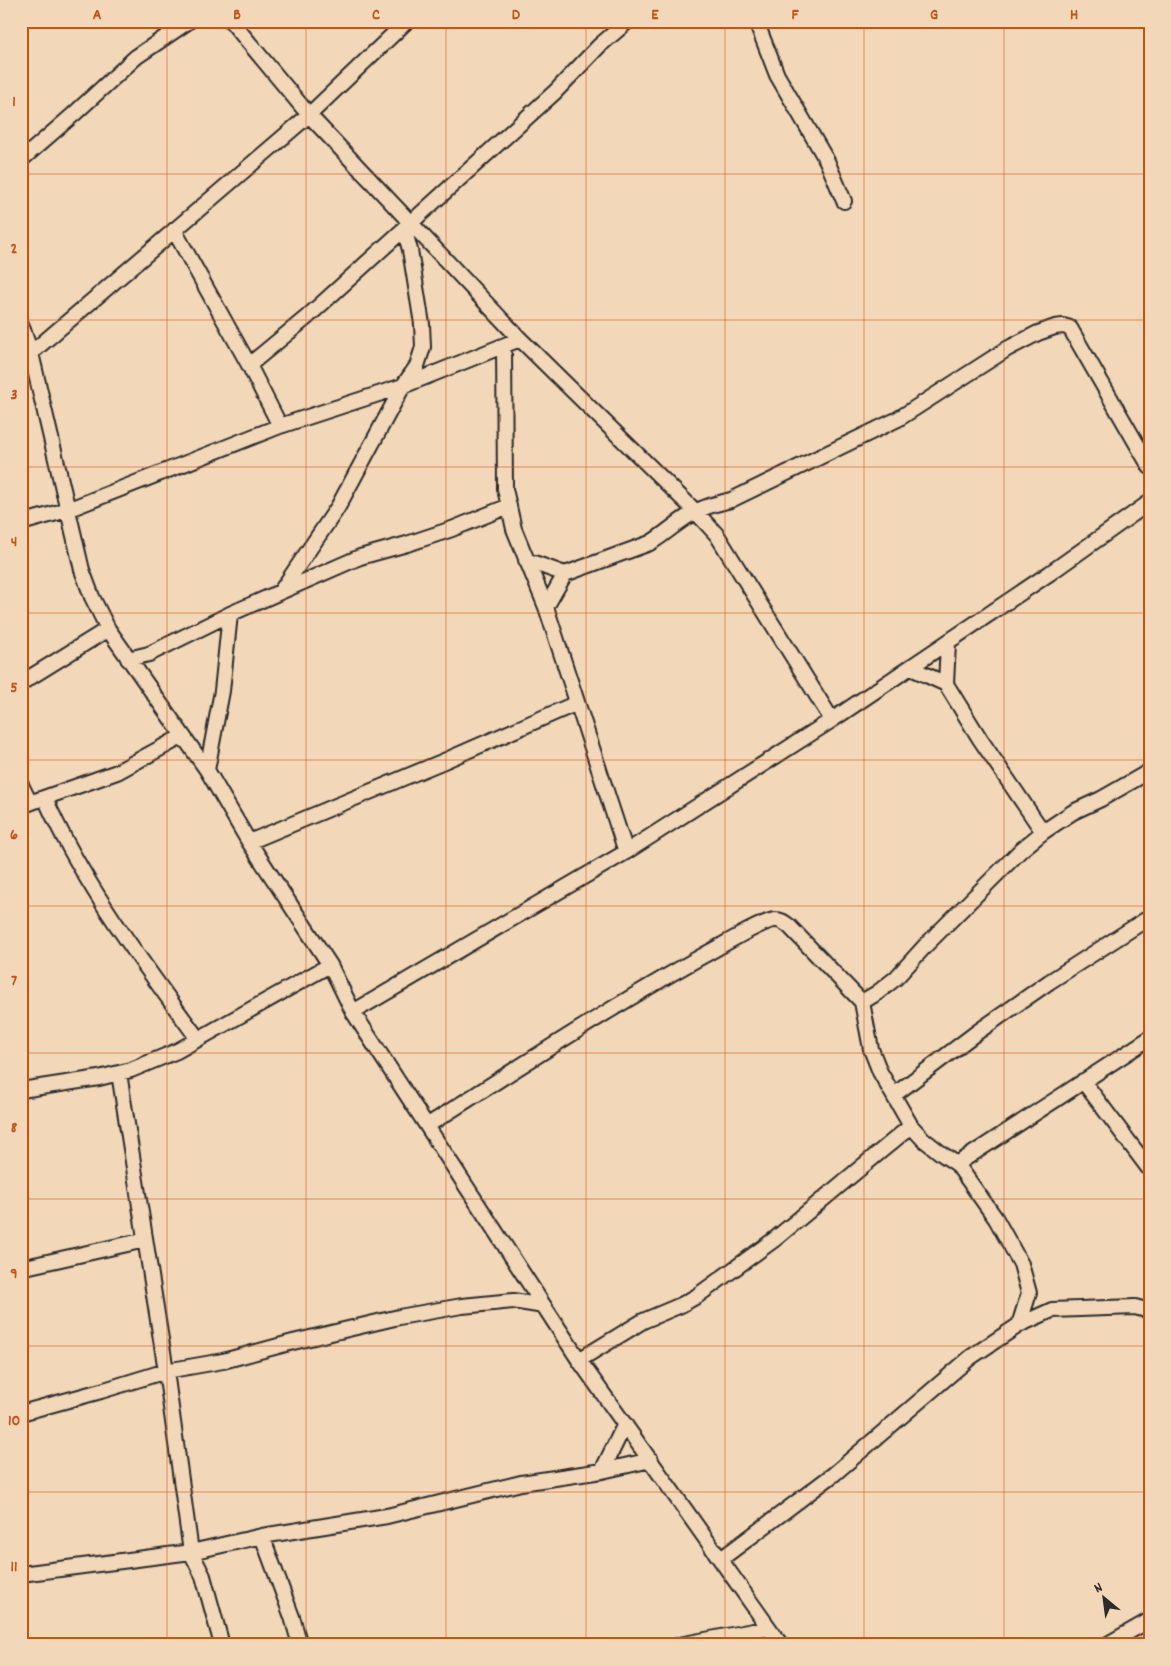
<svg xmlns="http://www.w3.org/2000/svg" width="1171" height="1666" viewBox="0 0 1171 1666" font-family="Dekko,sans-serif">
	<rect width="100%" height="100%" fill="#f2d7b9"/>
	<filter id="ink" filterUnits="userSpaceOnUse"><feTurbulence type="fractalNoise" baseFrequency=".02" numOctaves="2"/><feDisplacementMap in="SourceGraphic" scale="10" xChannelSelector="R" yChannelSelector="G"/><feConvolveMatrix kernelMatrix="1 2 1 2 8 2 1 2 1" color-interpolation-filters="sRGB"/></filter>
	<g filter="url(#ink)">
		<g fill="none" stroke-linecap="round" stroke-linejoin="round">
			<g stroke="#2b2b2b" stroke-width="18">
				<path id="minor" d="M 231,21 L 309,115 L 520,339 L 695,511 L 717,535 L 832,720
					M 756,21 L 777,75 L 827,161 L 844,201
					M 21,160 L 74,114 L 136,57 L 189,21
					M 174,230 L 249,365 L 280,426
					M 21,324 L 31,353 L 82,570 L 92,597 L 108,629 L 207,770 L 249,842 L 330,965 L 353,1012 L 579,1360 L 781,1645
					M 504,346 L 505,489 L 514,529 L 546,607 L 626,852
					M 31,353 L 309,115 L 407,21
					M 249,365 L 306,318 L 555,92 L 599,46 L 628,21
					M 21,523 L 67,510 L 280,426 L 403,386 L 520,339
					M 526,560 L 565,574 L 650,543 C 666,534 680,519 697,511 C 708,505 720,503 731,500 L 898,419 L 1007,349 L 1038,333 L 1055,327 L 1063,326 L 1070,328 L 1150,467
					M 281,591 L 338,507 L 403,386 L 417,366 L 423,347 L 422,324 L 410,250 L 404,228
					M 546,607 L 565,574
					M 948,643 L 946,684 L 980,739 L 1043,832
					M 128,659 L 149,654 L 230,614 L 360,557 L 407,544 L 452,529 L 509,506
					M 911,668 L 946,684
					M 21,683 L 108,629
					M 207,770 L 222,691 L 230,614
					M 21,785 L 30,803
					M 45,798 C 83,885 143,963 198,1039
					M 21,806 L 117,772 L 183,736
					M 249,842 L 444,761 L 577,703
					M 862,1002 L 877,993 L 896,978 L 925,946 L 1021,850 L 1043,832 L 1073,812 L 1101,799 L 1150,771
					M 353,1012 L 626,852 L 832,720 L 1050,573 L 1150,502
					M 119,1073 L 166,1371 L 191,1552 L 203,1576 L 222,1645
					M 1083,1081 L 1150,1170
					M 21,1090 L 99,1078 L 131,1070 L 177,1051 L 330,965
					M 894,1095 L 976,1033 L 1049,982 L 1150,917
					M 428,1125 C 523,1065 618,1002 717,948 C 728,942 765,920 775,920 C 781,920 784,922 789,926 L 862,1002 L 871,1049 L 880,1072 L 911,1126
					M 957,1164 L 1150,1038
					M 21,1268 L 145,1240
					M 579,1360 L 643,1321 L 681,1305 L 697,1296 L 775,1239 L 911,1126 L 923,1139 L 942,1154 L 957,1164 L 996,1219 L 1021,1264 L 1029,1293 L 1019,1325
					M 21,1413 L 101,1391 L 166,1371 L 223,1361 L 293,1342 L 399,1317 L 462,1306 L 513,1301 L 544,1306
					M 602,1471 L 625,1424
					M 262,1536 L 292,1617 L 300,1645
					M 721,1559 L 834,1474 L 971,1357 L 1019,1325 L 1052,1310 L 1135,1307 L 1150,1311
					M 21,1574 L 191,1552 L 262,1536 L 387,1516 L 521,1483 L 602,1471 L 651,1460
					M 679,1645 L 769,1628
					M 1106,1645 L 1150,1620"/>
			</g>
			<use href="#minor" stroke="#f2d7b9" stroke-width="14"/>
		</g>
	</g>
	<path fill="none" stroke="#cc5211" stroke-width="1" stroke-opacity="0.55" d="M 167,21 L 167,1645M 306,21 L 306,1645M 446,21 L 446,1645M 586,21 L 586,1645M 725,21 L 725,1645M 864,21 L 864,1645M 1004,21 L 1004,1645M 21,174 L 1150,174M 21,320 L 1150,320M 21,467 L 1150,467M 21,613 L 1150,613M 21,760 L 1150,760M 21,906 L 1150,906M 21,1053 L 1150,1053M 21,1199 L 1150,1199M 21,1346 L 1150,1346M 21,1492 L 1150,1492"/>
	<rect width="1171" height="1666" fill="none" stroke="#f2d7b9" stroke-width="55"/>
	<g transform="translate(1104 1598) rotate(331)" stroke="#f2d7b9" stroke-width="4" paint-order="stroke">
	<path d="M0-4L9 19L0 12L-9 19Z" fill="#2b2b2b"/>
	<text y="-8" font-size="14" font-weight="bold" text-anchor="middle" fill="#2b2b2b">N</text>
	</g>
	<rect x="28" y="28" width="1116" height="1610" fill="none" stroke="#cc5211" stroke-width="2"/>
	<g font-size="16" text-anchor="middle" font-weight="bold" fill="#cc5211">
		<text x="97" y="19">A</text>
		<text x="237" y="19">B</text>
		<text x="376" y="19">C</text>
		<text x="516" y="19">D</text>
		<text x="655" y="19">E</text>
		<text x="795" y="19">F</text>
		<text x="934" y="19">G</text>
		<text x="1074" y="19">H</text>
		<text x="14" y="106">1</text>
		<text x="14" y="253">2</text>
		<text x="14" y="399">3</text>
		<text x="14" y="546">4</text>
		<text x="14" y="692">5</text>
		<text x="14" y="839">6</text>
		<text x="14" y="985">7</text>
		<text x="14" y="1132">8</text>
		<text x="14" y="1278">9</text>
		<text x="14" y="1425">10</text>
		<text x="14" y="1571">11</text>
	</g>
</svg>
